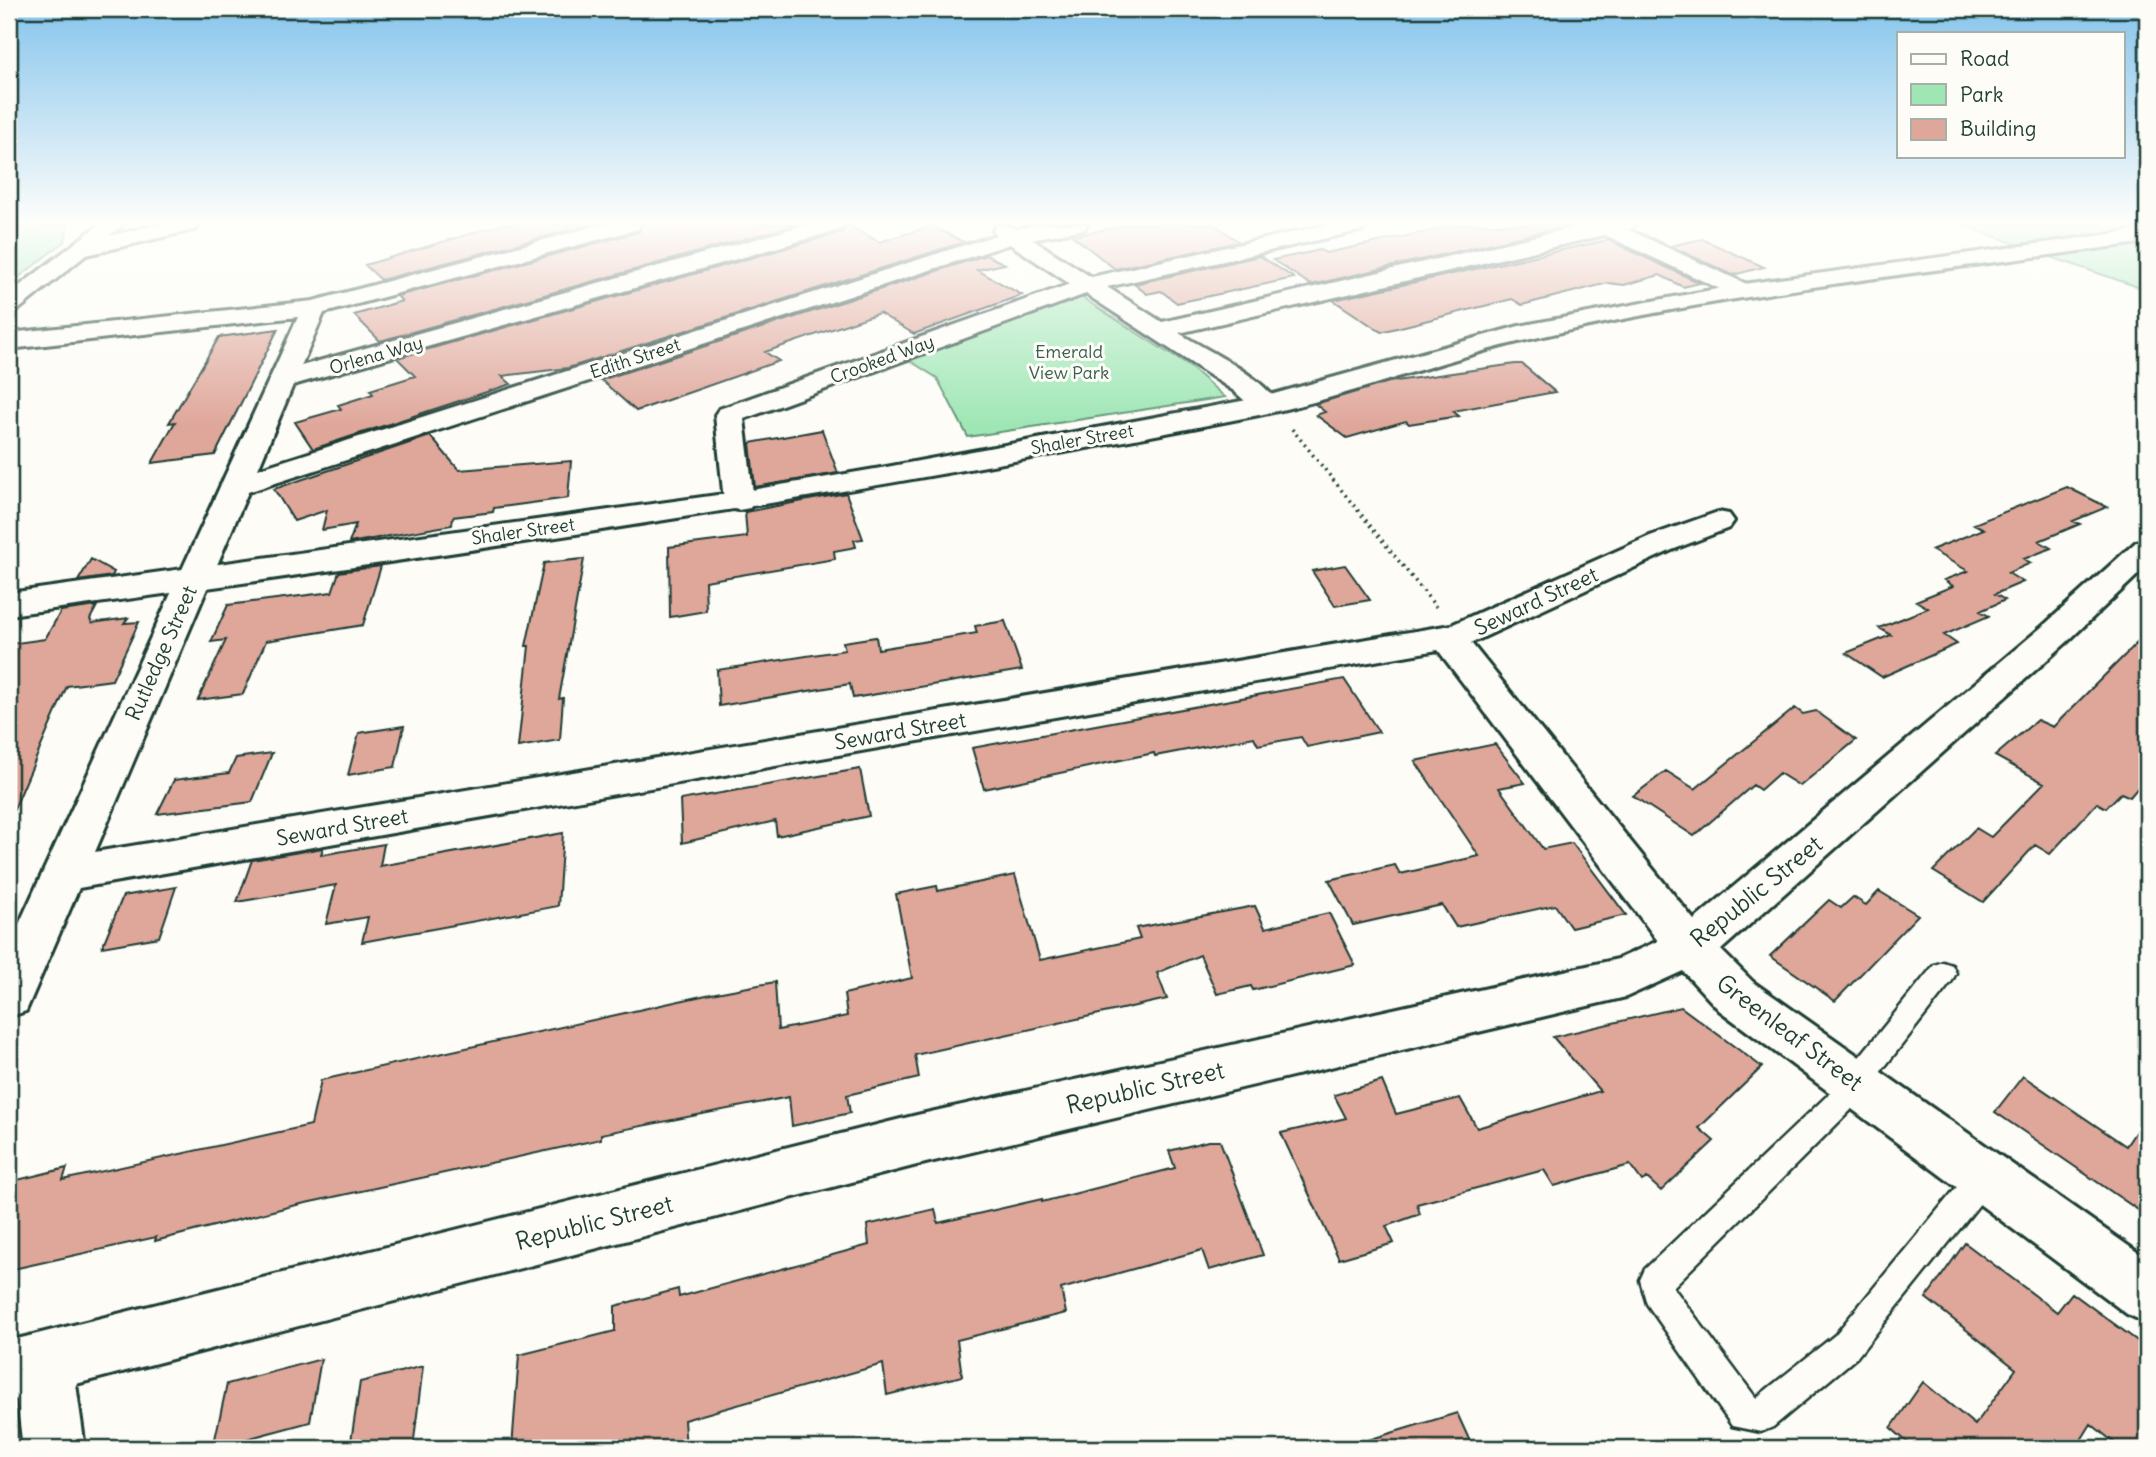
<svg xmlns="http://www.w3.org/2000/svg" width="2156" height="1457" viewBox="0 0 2156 1457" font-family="Delius,sans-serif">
	<rect width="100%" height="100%" fill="#fdfcf7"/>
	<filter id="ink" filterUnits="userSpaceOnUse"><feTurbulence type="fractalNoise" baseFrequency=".0143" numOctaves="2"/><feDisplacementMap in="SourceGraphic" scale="14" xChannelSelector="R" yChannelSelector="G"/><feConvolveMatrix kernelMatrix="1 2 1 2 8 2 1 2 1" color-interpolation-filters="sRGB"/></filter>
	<g filter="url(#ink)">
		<path fill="#9ee6b4" stroke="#5e9274" stroke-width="2" d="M 9,224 L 68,224 L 65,241 L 9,285 Z
			M 1959,224 L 2147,224 L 2147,228 L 2016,244 Z
			M 2147,243 L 2147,290 L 2051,257 Z
			M 1078,295 L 1190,367 L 1225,397 L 968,437 L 937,378 L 904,357 Z"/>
		<path fill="#dfa69a" stroke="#1f3d34" stroke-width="2" d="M 503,224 L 592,224 L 381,280 L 365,265 Z
			M 642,224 L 798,224 L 380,341 L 354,315 L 402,301 L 397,296 L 639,232 Z
			M 846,224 L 879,242 L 932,226 L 964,242 L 568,368 L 502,376 L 511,384 L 313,449 L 295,422 L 341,409 L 338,405 L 373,394 L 370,390 L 415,376 L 397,358 L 843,232 Z
			M 1131,224 L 1214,224 L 1239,242 L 1115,269 L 1073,236 Z
			M 1463,224 L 1556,224 L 1562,227 L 1311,285 L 1273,260 L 1320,250 L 1326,253 Z
			M 1702,239 L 1764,267 L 1733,275 L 1670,246 Z
			M 1608,240 L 1700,283 L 1683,287 L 1660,275 L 1624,285 L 1608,283 L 1522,305 L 1512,299 L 1381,332 L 1333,300 Z
			M 986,255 L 1005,264 L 977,270 L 1022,295 L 914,334 L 879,313 L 765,352 L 779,361 L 636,411 L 601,380 Z
			M 1260,256 L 1294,278 L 1177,303 L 1161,291 L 1147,294 L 1134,284 Z
			M 278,329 L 215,455 L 152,463 L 175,422 L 169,423 L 219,337 Z
			M 1515,364 L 1522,364 L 1555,392 L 1453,411 L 1459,416 L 1409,424 L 1406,421 L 1347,438 L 1316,415 L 1325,412 L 1315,404 L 1389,382 Z
			M 822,430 L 838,473 L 755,487 L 750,443 Z
			M 430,436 L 459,470 L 571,461 L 568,498 L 494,508 L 493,512 L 453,517 L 452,525 L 349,543 L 356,524 L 322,530 L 327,510 L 294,521 L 274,489 Z
			M 2067,487 L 2107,507 L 2073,521 L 2080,524 L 2039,541 L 2051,548 L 2024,559 L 2031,563 L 2008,573 L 2023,582 L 1995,594 L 2005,600 L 1980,611 L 1989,616 L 1944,635 L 1957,644 L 1882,677 L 1846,653 L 1891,635 L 1879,628 L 1928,608 L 1916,601 L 1953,586 L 1944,580 L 1968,571 L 1931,550 L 1984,529 L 1974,524 Z
			M 846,493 L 863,539 L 854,540 L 856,547 L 834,551 L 835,559 L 705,581 L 706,611 L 670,617 L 669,547 L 747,537 L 745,512 Z
			M 91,559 L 114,572 L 112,576 L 78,581 Z
			M 584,559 L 559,699 L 563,698 L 560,740 L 518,747 L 529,646 L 526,646 L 544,563 Z
			M 1345,565 L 1370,600 L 1335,606 L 1312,571 Z
			M 381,566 L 363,625 L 266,641 L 243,694 L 198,700 L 226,640 L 211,642 L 228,605 L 332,592 L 339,572 Z
			M 97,606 L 90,619 L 92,623 L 128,618 L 124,623 L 139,622 L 112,680 L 67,686 L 9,821 L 9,644 L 45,639 L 61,611 Z
			M 1005,621 L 1022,670 L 853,698 L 850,684 L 719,706 L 717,670 L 845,650 L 843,642 L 876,637 L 878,649 L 977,633 L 975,626 Z
			M 2147,633 L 2147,777 L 2130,797 L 2121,793 L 2106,808 L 2097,803 L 2050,854 L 2035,845 L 1983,902 L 1933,871 L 1976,828 L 1991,837 L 2044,783 L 1995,756 L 2037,720 L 2053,727 Z
			M 1344,679 L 1379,732 L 1307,747 L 1301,737 L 1258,745 L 1254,737 L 1155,756 L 1154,753 L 984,789 L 972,748 Z
			M 1795,708 L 1803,714 L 1816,711 L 1856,740 L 1800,786 L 1779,773 L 1760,790 L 1753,785 L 1694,836 L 1633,796 L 1666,771 L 1695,789 Z
			M 404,726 L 395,767 L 348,775 L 359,733 Z
			M 1495,744 L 1525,783 L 1499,788 L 1543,849 L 1572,843 L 1626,915 L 1571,928 L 1555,905 L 1456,927 L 1442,905 L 1353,925 L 1329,880 L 1395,865 L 1400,874 L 1479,856 L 1415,761 Z
			M 272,753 L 252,802 L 157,814 L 174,780 L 229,773 L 236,758 Z
			M 860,769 L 869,816 L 777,836 L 775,821 L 682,843 L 680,800 Z
			M 563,833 L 558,906 L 362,942 L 368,917 L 326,924 L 336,885 L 237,902 L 252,860 L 323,848 L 321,855 L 384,844 L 380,866 Z
			M 1015,875 L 1040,960 L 1140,939 L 1136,928 L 1255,906 L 1265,928 L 1329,913 L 1355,965 L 1253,990 L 1251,986 L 1217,994 L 1200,955 L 1157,973 L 1167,999 L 915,1055 L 919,1078 L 847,1095 L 850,1113 L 792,1126 L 789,1097 L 601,1134 L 601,1139 L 292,1206 L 155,1241 L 156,1237 L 9,1270 L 9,1182 L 67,1168 L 63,1180 L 311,1125 L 321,1080 L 711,994 L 775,982 L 778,1030 L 847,1016 L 844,994 L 912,978 L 896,894 L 937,886 L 938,891 Z
			M 176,887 L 159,937 L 102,947 L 123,896 Z
			M 1879,891 L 1918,915 L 1835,1001 L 1770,956 L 1829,900 L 1841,908 L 1853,897 L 1866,905 Z
			M 1681,1007 L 1762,1067 L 1699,1128 L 1714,1141 L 1661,1191 L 1647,1178 L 1642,1181 L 1630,1165 L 1554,1186 L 1544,1170 L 1417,1204 L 1420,1214 L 1386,1226 L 1394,1243 L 1339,1259 L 1281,1133 L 1346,1118 L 1334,1095 L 1382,1081 L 1396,1114 L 1460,1098 L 1477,1128 L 1600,1091 L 1553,1037 Z
			M 2023,1076 L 2126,1146 L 2147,1115 L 2147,1216 L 1995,1112 Z
			M 1208,1141 L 1220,1141 L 1263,1255 L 1209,1270 L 1202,1250 L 1061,1289 L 1066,1313 L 957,1340 L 962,1376 L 887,1395 L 883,1364 L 684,1420 L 686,1448 L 512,1448 L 519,1355 L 615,1331 L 615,1306 L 678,1289 L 679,1297 L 869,1245 L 867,1225 L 935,1209 L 938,1223 L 1042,1199 L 1042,1202 L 1175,1168 L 1169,1151 Z
			M 1965,1243 L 2057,1312 L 2072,1293 L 2147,1348 L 2147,1448 L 2121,1448 L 2091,1424 L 2076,1448 L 1914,1448 L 1891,1428 L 1923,1382 L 1975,1425 L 2016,1369 L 1926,1298 Z
			M 321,1359 L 310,1422 L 213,1448 L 227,1384 Z
			M 423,1366 L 413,1448 L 350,1448 L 360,1382 Z
			M 1457,1413 L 1473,1448 L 1369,1448 L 1368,1440 Z"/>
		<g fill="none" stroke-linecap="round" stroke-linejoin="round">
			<g stroke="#1f3d34" stroke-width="5">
				<path id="service" d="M 1943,962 L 1952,965 L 1956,973 L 1952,981 L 1850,1111 L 1673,1287 L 1756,1398 L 1835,1335 L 1974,1166 L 1984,1162 L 1994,1166 L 1999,1176 L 1994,1186 L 1857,1357 L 1773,1427 L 1761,1432 L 1732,1426 L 1647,1304 L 1640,1280 L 1645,1269 L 1830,1093 L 1934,965 Z"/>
			</g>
			<g stroke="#1f3d34" stroke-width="6">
				<path id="minor" d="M 160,224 L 199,224 L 197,229 L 82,256 L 71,249 L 74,244 Z
					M 604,224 L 640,224 L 638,229 L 324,313 L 301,366 L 809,224 L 844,224 L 842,229 L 293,385 L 258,469 L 996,235 L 993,231 L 996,226 L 1004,225 L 1016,229 L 1042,224 L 1087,224 L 1085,229 L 1032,239 L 1091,277 L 1331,224 L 1373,224 L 1363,230 L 1107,287 L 1162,322 L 1589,224 L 1636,224 L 1629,230 L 1751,286 L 1755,291 L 1751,296 L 1735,296 L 1605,235 L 1179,333 C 1211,353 1258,373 1280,405 L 1276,411 L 1256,411 L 1234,391 L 1086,294 L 744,419 L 754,501 L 750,508 L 739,510 L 728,508 L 724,501 L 715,415 L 719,409 L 1070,284 L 1010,244 L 248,492 L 95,852 L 1451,625 L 1650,536 L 1718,512 L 1729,514 L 1734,521 L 1729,528 L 1672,550 L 1471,643 L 1694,920 L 2043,626 L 2136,542 L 2147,539 L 2147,566 L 2067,642 L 1721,950 L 1753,982 L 2147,1259 L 2147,1323 L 2127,1314 L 1719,1010 L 1683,971 L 1626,997 L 917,1165 L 76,1384 L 85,1448 L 23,1448 L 17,1399 L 9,1401 L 9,1341 L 917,1115 L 1618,959 L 1658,941 L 1438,650 L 79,888 L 26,1011 L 9,1017 L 9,946 L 298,317 L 9,349 L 9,333 L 313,301 Z"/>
			</g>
			<g stroke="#1f3d34" stroke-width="6">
				<path id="tertiary" d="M 100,224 L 124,224 L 18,310 L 9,312 L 9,294 Z
					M 2147,229 L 2147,242 C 1939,271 1727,292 1522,341 C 1434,362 1348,397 1259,415 C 845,497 427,559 9,615 L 9,593 L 739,492 L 881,468 L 1263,397 L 1519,326 L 1743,284 Z"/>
			</g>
			<path stroke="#1f3d34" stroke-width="3.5" stroke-dasharray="2 4.5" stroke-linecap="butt" d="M 1292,429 L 1436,607"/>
			<use href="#service" fill="#fdfcf7" fill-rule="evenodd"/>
			<use href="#minor" fill="#fdfcf7" fill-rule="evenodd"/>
			<use href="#tertiary" fill="#fdfcf7" fill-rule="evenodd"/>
		</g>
	</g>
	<linearGradient id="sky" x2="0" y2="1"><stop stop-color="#85c4ec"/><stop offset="0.52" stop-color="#fefefb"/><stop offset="1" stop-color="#fefefb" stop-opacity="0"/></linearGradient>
	<rect width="2156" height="428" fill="url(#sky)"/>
	<g text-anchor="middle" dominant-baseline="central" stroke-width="6" stroke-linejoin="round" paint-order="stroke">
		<g font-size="18" fill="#385f4e" stroke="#fdfcf7">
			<text x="1069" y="351">Emerald<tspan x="1069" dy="21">View Park</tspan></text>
		</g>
		<g font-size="18" fill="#1f3d34" stroke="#fdfcf7">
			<text transform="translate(376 355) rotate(-16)">Orlena Way</text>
			<text transform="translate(635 358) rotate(-18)">Edith Street</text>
			<text transform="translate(882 359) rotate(-20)">Crooked Way</text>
			<text transform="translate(1082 439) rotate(-10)">Shaler Street</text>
			<text transform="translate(523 531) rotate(-8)">Shaler Street</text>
		</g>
		<g font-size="21" fill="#1f3d34" stroke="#fdfcf7">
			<text transform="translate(1536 601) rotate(-25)">Seward Street</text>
			<text transform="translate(161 653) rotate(-66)">Rutledge Street</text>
			<text transform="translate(900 731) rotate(-10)">Seward Street</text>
			<text transform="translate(342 827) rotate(-10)">Seward Street</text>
		</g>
		<g font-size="24" fill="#1f3d34" stroke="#fdfcf7">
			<text transform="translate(1756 891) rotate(-39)">Republic Street</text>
			<text transform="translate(1790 1032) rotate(37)">Greenleaf Street</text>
			<text transform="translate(1145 1087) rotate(-13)">Republic Street</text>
			<text transform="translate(594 1222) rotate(-14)">Republic Street</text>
		</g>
	</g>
	<rect width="2156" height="1457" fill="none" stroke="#fdfcf7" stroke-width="35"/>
	<rect x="18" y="18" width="2121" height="1422" fill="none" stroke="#1f3d34" stroke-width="2.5" filter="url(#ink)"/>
	<rect x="1897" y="32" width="228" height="126" fill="#fdfcf7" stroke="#a4b0a9" stroke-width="2"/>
	<rect x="1911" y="54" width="35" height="10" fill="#fdfcf7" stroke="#a4b0a9" stroke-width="2"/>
	<text x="1960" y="66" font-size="21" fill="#1f3d34">Road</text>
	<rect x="1911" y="84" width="35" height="21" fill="#9ee6b4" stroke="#a4b0a9" stroke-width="2"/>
	<text x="1960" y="102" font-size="21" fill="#1f3d34">Park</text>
	<rect x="1911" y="119" width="35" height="21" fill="#dfa69a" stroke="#a4b0a9" stroke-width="2"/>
	<text x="1960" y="136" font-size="21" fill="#1f3d34">Building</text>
</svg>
